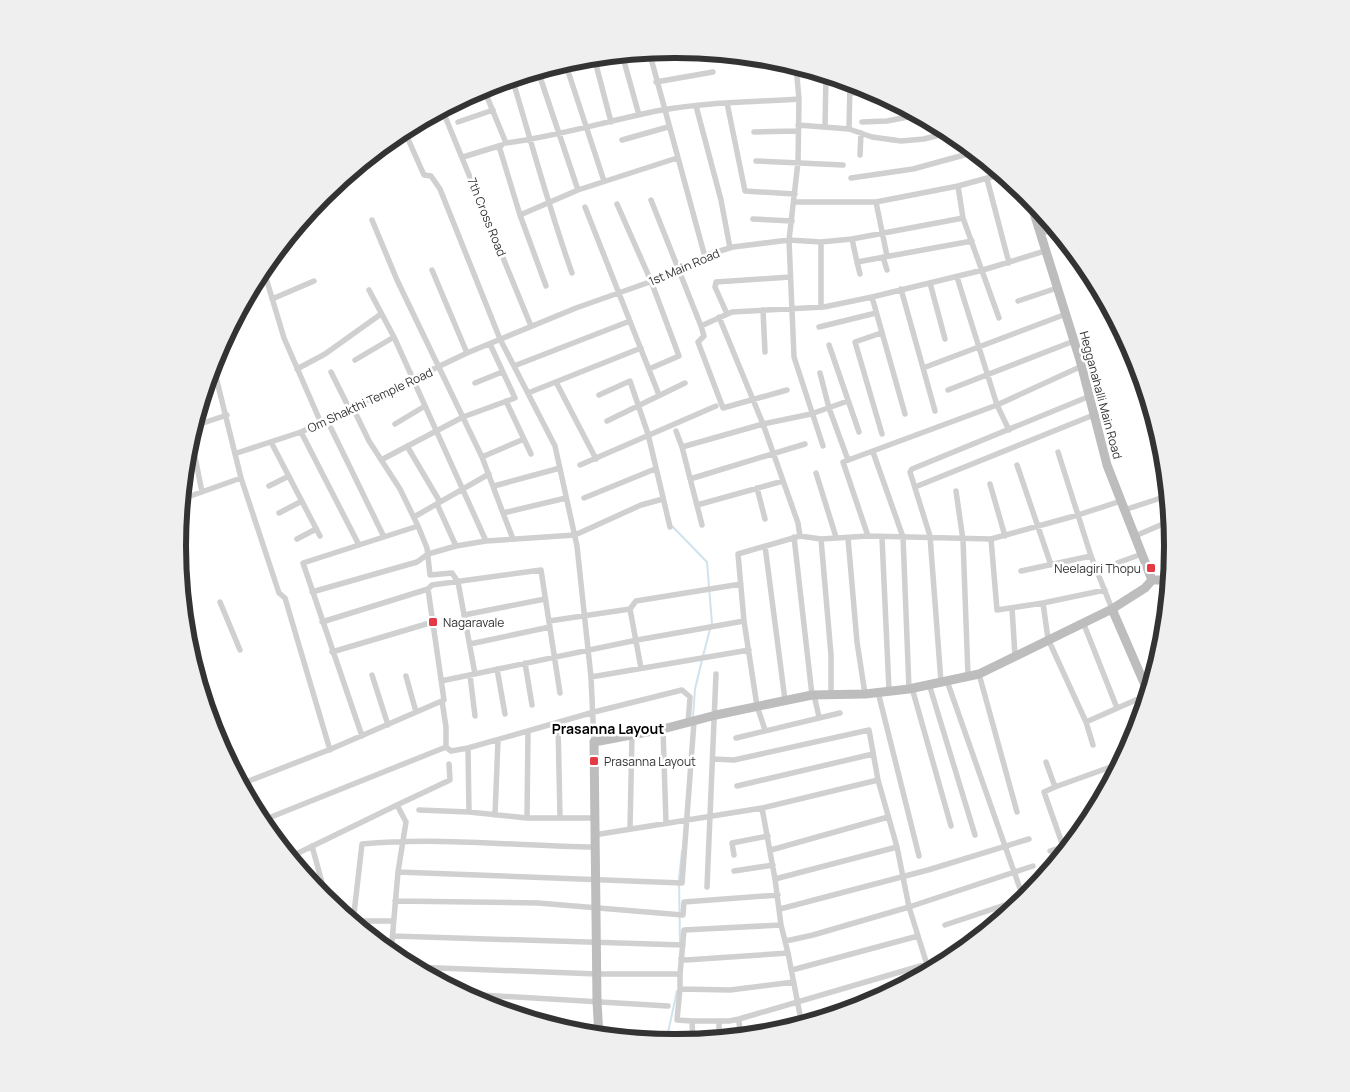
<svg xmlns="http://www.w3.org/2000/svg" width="1350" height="1092" viewBox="0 0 1350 1092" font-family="Manrope,sans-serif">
	<rect width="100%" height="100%" fill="#fff"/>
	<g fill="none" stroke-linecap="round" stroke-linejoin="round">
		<path stroke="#cfe2ee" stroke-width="2" d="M 672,526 L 707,562 L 712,624
			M 703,656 L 710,629
			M 693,717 L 695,689 L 702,660
			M 680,944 L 679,879 L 682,851
			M 666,1042 L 677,991"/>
		<path stroke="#d0d0d0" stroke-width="5.5" d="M 649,51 L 705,257
			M 622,54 L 639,115
			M 649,54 L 675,49
			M 594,57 L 611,122
			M 565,62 L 604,181
			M 796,66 L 799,99 L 798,162 L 789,240 L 794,357 L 823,446
			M 538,71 L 578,190
			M 512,78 C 532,144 549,209 572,273
			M 656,82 L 713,72
			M 483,87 L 506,143 C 559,136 610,120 662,110 C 707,102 753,102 799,99
			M 850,93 L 877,93
			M 727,103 L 745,191 L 795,194
			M 696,106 L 721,200 L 730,248
			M 442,109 L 531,326
			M 458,122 L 493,110
			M 862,122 L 887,121 L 918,115
			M 798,125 L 849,129 L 872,137 L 901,141 L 924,139 L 951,132
			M 825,127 L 826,75
			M 849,129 L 850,82
			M 404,130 L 424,175 L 431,176 L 440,189 L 500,339 L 555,446 L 577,546 L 591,677 L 594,742
			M 754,132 L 797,131
			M 622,140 L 668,127
			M 499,146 L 520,215 L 546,286
			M 860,155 L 861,133
			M 463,157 L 502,145
			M 756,161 L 843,165
			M 851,178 L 913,169 L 975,152
			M 987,179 L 1009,263
			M 958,186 L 963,218 L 999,318
			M 651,200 L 701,326 L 732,312 L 824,307 L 872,297 L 983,270 L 1045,251
			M 794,202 L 876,202 L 958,186 L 1002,174
			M 876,202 L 887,256
			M 617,204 L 651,281 L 679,356 L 649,369
			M 585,207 L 659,395
			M 520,215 L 578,190 L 677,158
			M 753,219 L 792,221
			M 372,220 L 397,280 L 482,457 L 503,513 L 566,498
			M 1040,234 L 1055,229
			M 852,239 L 857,262 L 972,241
			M 821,242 L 821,307
			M 883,257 L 887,270
			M 857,262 L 860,274
			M 263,268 L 284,338 L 321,423
			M 432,270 L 467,353
			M 957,277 L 997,405 L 1009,430
			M 930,283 L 945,339
			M 901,289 L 935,411
			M 369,290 L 394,337 L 486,541 L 575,535 L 641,505 L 663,499
			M 872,297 L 905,414
			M 272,299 L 314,281
			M 1018,301 L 1057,288
			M 763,310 L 765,352
			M 727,314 L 715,287 L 716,282 L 790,277
			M 719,317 L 763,424 L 798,523 L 800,536
			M 701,326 L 704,336 L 698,342 L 723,408 L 787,390
			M 819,327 L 876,313
			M 881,333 L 855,342 L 882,434
			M 829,345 L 859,432
			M 355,360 L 394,337
			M 213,365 L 241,478 L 279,593 L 285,598 L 330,750
			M 514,366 L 630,321
			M 923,368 L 1066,314
			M 297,369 L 325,354 L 381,314
			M 331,372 L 350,410
			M 820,373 L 829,408 L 848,460
			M 556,382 L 596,459
			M 475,383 L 502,372
			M 948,390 L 1074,341
			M 528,393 L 641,348
			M 599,395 L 630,381 L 648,434 L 670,527
			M 506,401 L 531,454
			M 353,408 L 369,441 L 400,489 L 418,526 L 427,548 L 430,575 L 452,573 L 458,582 L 475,674
			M 327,420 L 384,537
			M 607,421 L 685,383
			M 395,424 L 425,406
			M 194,426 L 227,415
			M 676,431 L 682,447 L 702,525
			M 301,432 L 359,545
			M 191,437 L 202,492
			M 271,442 L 320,536
			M 407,446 L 440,502
			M 682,447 L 763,424 L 811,414 L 848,401
			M 873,452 L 903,537 L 909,689
			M 1058,452 L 1091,556 L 1112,609
			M 237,453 L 301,432 L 467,353 L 576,308 L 678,272 L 710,254 L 733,247 L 789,240 L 821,242 L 852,239 L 963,218
			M 482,457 L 524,439
			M 381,460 L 463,417 L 515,398 L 490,344
			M 580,465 L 716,406
			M 1017,465 L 1051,565
			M 816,473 L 836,537
			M 690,479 L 805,444
			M 990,484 L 1005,536
			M 269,486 L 289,476
			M 494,486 L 560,468
			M 915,487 L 1096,414
			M 757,488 L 765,519
			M 956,491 L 963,540 L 968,676
			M 584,498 L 655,469
			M 182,499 L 241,478
			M 697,505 L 783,481
			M 1124,510 L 1167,496
			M 279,513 L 302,501
			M 503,513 L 513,539
			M 414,517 L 489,474
			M 868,536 L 843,462 L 997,405 L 1082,366
			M 1135,536 L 1170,521
			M 794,537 L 812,695
			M 848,538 L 857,642 L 865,694
			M 882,538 L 889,690
			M 297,539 L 316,529
			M 821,539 L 831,655 L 831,694
			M 991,539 L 997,610 L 1043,603 L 1048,639 L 1086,722 L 1093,745
			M 456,546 L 486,541
			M 765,546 L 785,700
			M 1117,563 L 1142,554
			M 1021,571 L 1091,556
			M 428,589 L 432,585 L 541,570 L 560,693
			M 312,592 L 417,562 L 428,554 L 456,546 L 437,504
			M 220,602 L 240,650
			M 1043,603 L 1105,590
			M 1012,608 L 1015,656
			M 630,609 L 641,668
			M 464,615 L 545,599
			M 549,621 L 630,609 L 636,601 L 741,584
			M 1083,622 L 1117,708
			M 187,636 L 200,668
			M 470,644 L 550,627
			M 332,652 L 433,622
			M 525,663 L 532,705
			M 497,669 L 505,714
			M 979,674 L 1017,812
			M 372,675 L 388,725
			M 470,675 L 475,716
			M 406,676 L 416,712
			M 591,677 L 749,650
			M 441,681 L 637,640 L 744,621
			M 947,681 L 1024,900
			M 941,682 L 930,536 L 910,472 L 912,469 L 1090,396
			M 929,684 L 975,835
			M 1144,684 L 1151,681
			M 912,688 L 951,826
			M 878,692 L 919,856
			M 814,695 L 819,717
			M 442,701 L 446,727 L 446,747 L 451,751 L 468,748 L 594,712 L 682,690 L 690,697 L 688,724
			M 1086,722 L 1147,695
			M 558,724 L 560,817
			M 663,729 L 666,823
			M 765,730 L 757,706 L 744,621 L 738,554 L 800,536 L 821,539 L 868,536 L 991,539 L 1078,515 L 1121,501
			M 362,736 L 303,563 L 418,526
			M 736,738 L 840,713
			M 468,748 L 469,812 L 527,818 L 594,818
			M 713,759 L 734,760 L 869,730 L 878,780 L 897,847 L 909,907 L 929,971
			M 1046,762 L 1055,787 L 1044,792 L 1063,846
			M 241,784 L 331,749 L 444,700 L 428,589 L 322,622
			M 737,786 L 873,754
			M 1055,787 L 1119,764
			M 397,805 L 450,780 L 449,764
			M 762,808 L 775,879
			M 419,810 L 469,812
			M 495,815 L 498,740
			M 527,818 L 528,732
			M 261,821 L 446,747
			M 630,829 L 632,735
			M 594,835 L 762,808 L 878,780
			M 312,846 L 327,901
			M 771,850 L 888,817
			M 1050,851 L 1071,844
			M 734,855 L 732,843 L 768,836
			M 290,857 L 397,805 L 406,822 L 398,872 L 391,953
			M 734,871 L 773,865
			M 398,872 L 682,883 L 694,722
			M 707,887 L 716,674
			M 395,901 L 538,903 L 683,915 L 684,902 L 778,895
			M 780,909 L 928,870 L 1029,839
			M 354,921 L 393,921
			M 353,922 L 362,844 C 439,837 517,846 594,847
			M 945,925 L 1026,898
			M 393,936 L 683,945
			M 786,941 L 813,935 L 909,907 L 1033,866
			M 788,953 L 802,1025
			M 681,958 L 686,960 L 788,953 L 781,925
			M 947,958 L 956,956
			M 413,967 L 597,974 L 680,974 L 680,989 L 730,990 L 794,982
			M 792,970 L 918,936
			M 680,974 L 684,930 L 781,925 L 775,879 L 897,847
			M 680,989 L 677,1020 L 692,1021
			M 464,994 L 668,1006
			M 739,1019 L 740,1037
			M 719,1021 L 719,1039
			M 586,1034 L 662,1034
			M 771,1034 L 777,1032
			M 693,1041 L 692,1021 L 729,1021 L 739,1019 L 927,964"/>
		<path stroke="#bdbdbd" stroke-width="9" d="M 1029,197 L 1080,360 L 1107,465 L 1152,580
			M 1152,580 L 1169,580
			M 1148,692 L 1112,609 L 1145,588 L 1152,580
			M 599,1036 L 597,1002 L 594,742 L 663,729 L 716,715 L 812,695 L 865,694 L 909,689 L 979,674 L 1112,609"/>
	</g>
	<g fill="#e63946" stroke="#fff" stroke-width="2">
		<rect x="1146" y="563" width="10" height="10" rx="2.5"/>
		<rect x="428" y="617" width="10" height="10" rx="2.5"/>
		<rect x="589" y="756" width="10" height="10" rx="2.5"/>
	</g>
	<g text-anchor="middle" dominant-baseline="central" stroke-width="5" stroke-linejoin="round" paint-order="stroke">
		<g font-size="12" fill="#333" stroke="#fff">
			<text transform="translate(487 217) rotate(68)">7th Cross Road</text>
			<text transform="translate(684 267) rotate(-23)">1st Main Road</text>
			<text transform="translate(1101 395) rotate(75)">Hegganahalli Main Road</text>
			<text transform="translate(370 400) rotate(-25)">Om Shakthi Temple Road</text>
		</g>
		<g font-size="12" fill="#333" stroke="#fff" text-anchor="start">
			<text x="1141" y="568" text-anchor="end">Neelagiri Thopu</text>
			<text x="443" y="622">Nagaravale</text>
			<text x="604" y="761">Prasanna Layout</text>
		</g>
		<g font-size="14" font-weight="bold" fill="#000" stroke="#fff">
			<text x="608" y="728">Prasanna Layout</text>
		</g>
	</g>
	<path d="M0 0H1350V1092H0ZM674 58H676A488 488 0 0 1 1164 546V546A488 488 0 0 1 676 1034H674A488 488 0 0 1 186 546V546A488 488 0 0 1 674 58Z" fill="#efefef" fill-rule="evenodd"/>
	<path fill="none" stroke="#333" stroke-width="6" d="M674 58H676A488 488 0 0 1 1164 546V546A488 488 0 0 1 676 1034H674A488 488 0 0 1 186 546V546A488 488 0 0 1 674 58Z"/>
</svg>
